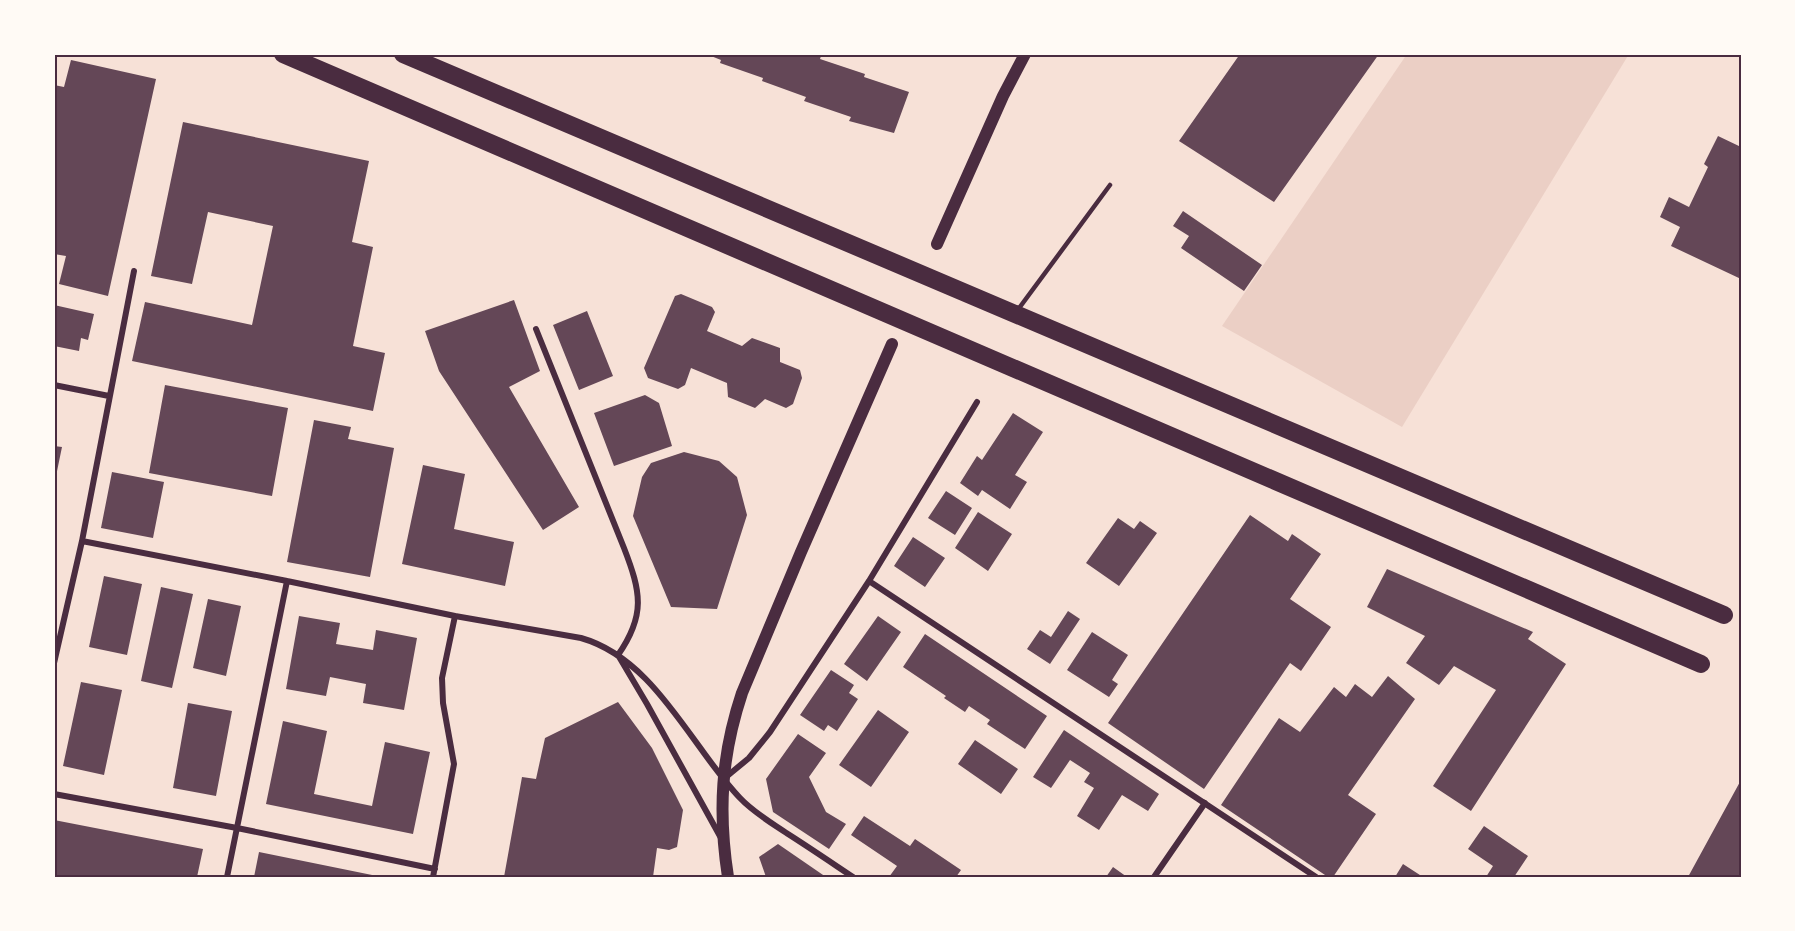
<svg xmlns="http://www.w3.org/2000/svg" width="1795" height="931" viewBox="0 0 1795 931" font-family="'Fira Sans',sans-serif">
	<rect width="100%" height="100%" fill="#f7e1d7"/>
	<path fill="#ebcfc5" d="M 1407,54 L 1629,54 L 1402,427 L 1222,326 Z"/>
	<path fill="#644757" d="M 706,54 L 814,54 L 821,56 L 820,59 L 865,74 L 864,77 L 909,92 L 894,133 L 849,121 L 851,117 L 804,101 L 806,97 L 762,81 L 763,78 L 720,63 L 721,60 Z
		M 1240,54 L 1379,54 L 1274,202 L 1179,141 Z
		M 71,60 L 156,79 L 108,296 L 59,284 L 66,256 L 54,254 L 54,85 L 64,87 Z
		M 183,122 L 369,161 L 352,242 L 373,247 L 353,346 L 385,353 L 373,411 L 132,361 L 145,302 L 252,325 L 273,226 L 208,212 L 192,284 L 151,276 Z
		M 1718,136 L 1741,147 L 1741,279 L 1671,246 L 1680,227 L 1660,217 L 1669,197 L 1689,207 L 1708,167 L 1704,164 Z
		M 1183,211 L 1262,265 L 1244,291 L 1181,248 L 1189,236 L 1173,226 Z
		M 681,294 L 712,307 L 715,312 L 707,331 L 742,346 L 752,338 L 780,348 L 780,362 L 800,370 L 802,378 L 793,404 L 786,408 L 765,399 L 755,408 L 728,397 L 727,383 L 691,368 L 685,385 L 678,389 L 648,378 L 644,368 L 675,296 Z
		M 514,300 L 540,371 L 509,387 L 579,507 L 543,530 L 439,371 L 425,331 Z
		M 54,305 L 94,314 L 88,340 L 81,338 L 79,351 L 54,346 Z
		M 587,311 L 613,376 L 579,390 L 553,325 Z
		M 165,385 L 288,408 L 272,496 L 149,473 Z
		M 645,395 L 659,403 L 672,446 L 614,466 L 594,413 Z
		M 1013,413 L 1043,432 L 1015,475 L 1027,482 L 1010,509 L 982,490 L 978,496 L 960,483 L 977,456 L 982,460 Z
		M 314,420 L 351,427 L 348,439 L 394,448 L 370,577 L 287,562 Z
		M 54,446 L 62,447 L 56,476 L 54,476 Z
		M 684,452 L 719,461 L 737,477 L 747,515 L 717,609 L 671,607 L 633,516 L 642,477 L 651,463 Z
		M 423,465 L 465,474 L 454,529 L 514,542 L 505,586 L 402,564 Z
		M 112,472 L 164,482 L 153,538 L 101,528 Z
		M 946,491 L 972,508 L 955,535 L 928,518 Z
		M 978,512 L 1012,534 L 988,571 L 955,548 Z
		M 1250,515 L 1288,541 L 1292,534 L 1321,554 L 1290,599 L 1331,627 L 1301,671 L 1290,663 L 1204,789 L 1108,723 Z
		M 1118,518 L 1134,529 L 1140,521 L 1157,533 L 1119,586 L 1086,563 Z
		M 913,537 L 945,558 L 925,587 L 894,566 Z
		M 1387,569 L 1533,632 L 1528,639 L 1566,664 L 1471,811 L 1433,786 L 1496,690 L 1454,666 L 1439,685 L 1406,663 L 1425,636 L 1367,607 Z
		M 104,576 L 142,584 L 127,655 L 89,647 Z
		M 161,587 L 193,594 L 172,688 L 141,681 Z
		M 208,599 L 241,606 L 226,676 L 193,668 Z
		M 1068,611 L 1080,619 L 1050,664 L 1027,649 L 1040,630 L 1051,637 Z
		M 299,616 L 340,623 L 336,644 L 373,650 L 376,630 L 417,638 L 404,710 L 363,703 L 366,684 L 330,677 L 326,696 L 286,689 Z
		M 878,616 L 901,632 L 867,681 L 844,664 Z
		M 1092,632 L 1128,655 L 1112,680 L 1118,684 L 1109,697 L 1067,670 Z
		M 925,634 L 1047,716 L 1025,749 L 987,724 L 990,720 L 969,706 L 965,712 L 944,698 L 946,696 L 903,667 Z
		M 831,670 L 854,685 L 849,693 L 858,699 L 837,731 L 828,725 L 824,731 L 800,715 Z
		M 1388,676 L 1415,699 L 1348,795 L 1376,814 L 1333,877 L 1328,877 L 1221,805 L 1279,718 L 1300,732 L 1334,687 L 1346,697 L 1355,684 L 1372,697 Z
		M 81,682 L 122,690 L 104,775 L 63,766 Z
		M 618,702 L 652,748 L 683,810 L 677,847 L 669,850 L 657,848 L 653,877 L 504,877 L 522,777 L 536,779 L 545,738 Z
		M 188,703 L 232,711 L 216,796 L 173,788 Z
		M 878,710 L 909,732 L 871,787 L 839,765 Z
		M 283,721 L 327,731 L 314,794 L 372,806 L 385,742 L 430,752 L 413,834 L 266,804 Z
		M 1064,730 L 1159,794 L 1148,811 L 1122,795 L 1099,830 L 1077,816 L 1094,788 L 1084,782 L 1090,773 L 1070,760 L 1051,788 L 1033,777 Z
		M 798,734 L 826,753 L 809,777 L 826,812 L 846,824 L 829,849 L 773,812 L 766,779 Z
		M 975,740 L 1018,769 L 1001,794 L 958,764 Z
		M 1741,780 L 1741,877 L 1688,877 Z
		M 864,816 L 910,846 L 915,839 L 961,870 L 956,877 L 889,877 L 897,866 L 851,835 Z
		M 54,820 L 203,849 L 197,877 L 54,877 Z
		M 1484,826 L 1528,856 L 1514,877 L 1486,877 L 1493,866 L 1468,849 Z
		M 778,844 L 826,877 L 766,877 L 759,857 Z
		M 259,852 L 377,876 L 377,877 L 254,877 Z
		M 1403,864 L 1423,877 L 1395,877 Z
		M 1113,867 L 1127,877 L 1106,877 Z"/>
	<g fill="none" stroke-linecap="round" stroke-linejoin="round">
		<path stroke="#4a2c40" stroke-width="4.5" d="M 1017,311 L 1110,185"/>
		<path stroke="#4a2c40" stroke-width="6" d="M 536,329 L 624,548 C 641,592 646,615 618,655 L 647,704 L 721,838
			M 54,385 L 109,396
			M 82,541 L 287,581 L 455,616 L 581,638 C 655,659 691,747 740,798 C 754,813 772,823 788,834 C 810,848 832,863 853,877
			M 869,581 L 1316,877
			M 54,663 L 82,541 L 134,271
			M 726,777 L 749,758 L 770,732 L 869,581 L 977,402
			M 54,794 L 237,828 L 435,869
			M 227,877 L 287,581
			M 433,877 L 454,764 L 443,703 L 442,678 L 455,616
			M 1154,877 L 1205,803"/>
		<path stroke="#4a2c40" stroke-width="12" d="M 937,244 L 1003,96 L 1025,54
			M 728,877 C 718,812 721,756 742,693 L 801,552 L 892,344"/>
		<path stroke="#4a2c40" stroke-width="18" d="M 283,54 L 1701,664
			M 403,54 L 1724,615"/>
	</g>
	<rect width="1795" height="931" fill="none" stroke="#fffaf5" stroke-width="111"/>
	<rect x="56" y="56" width="1684" height="820" fill="none" stroke="#4a2c40" stroke-width="2"/>
</svg>
